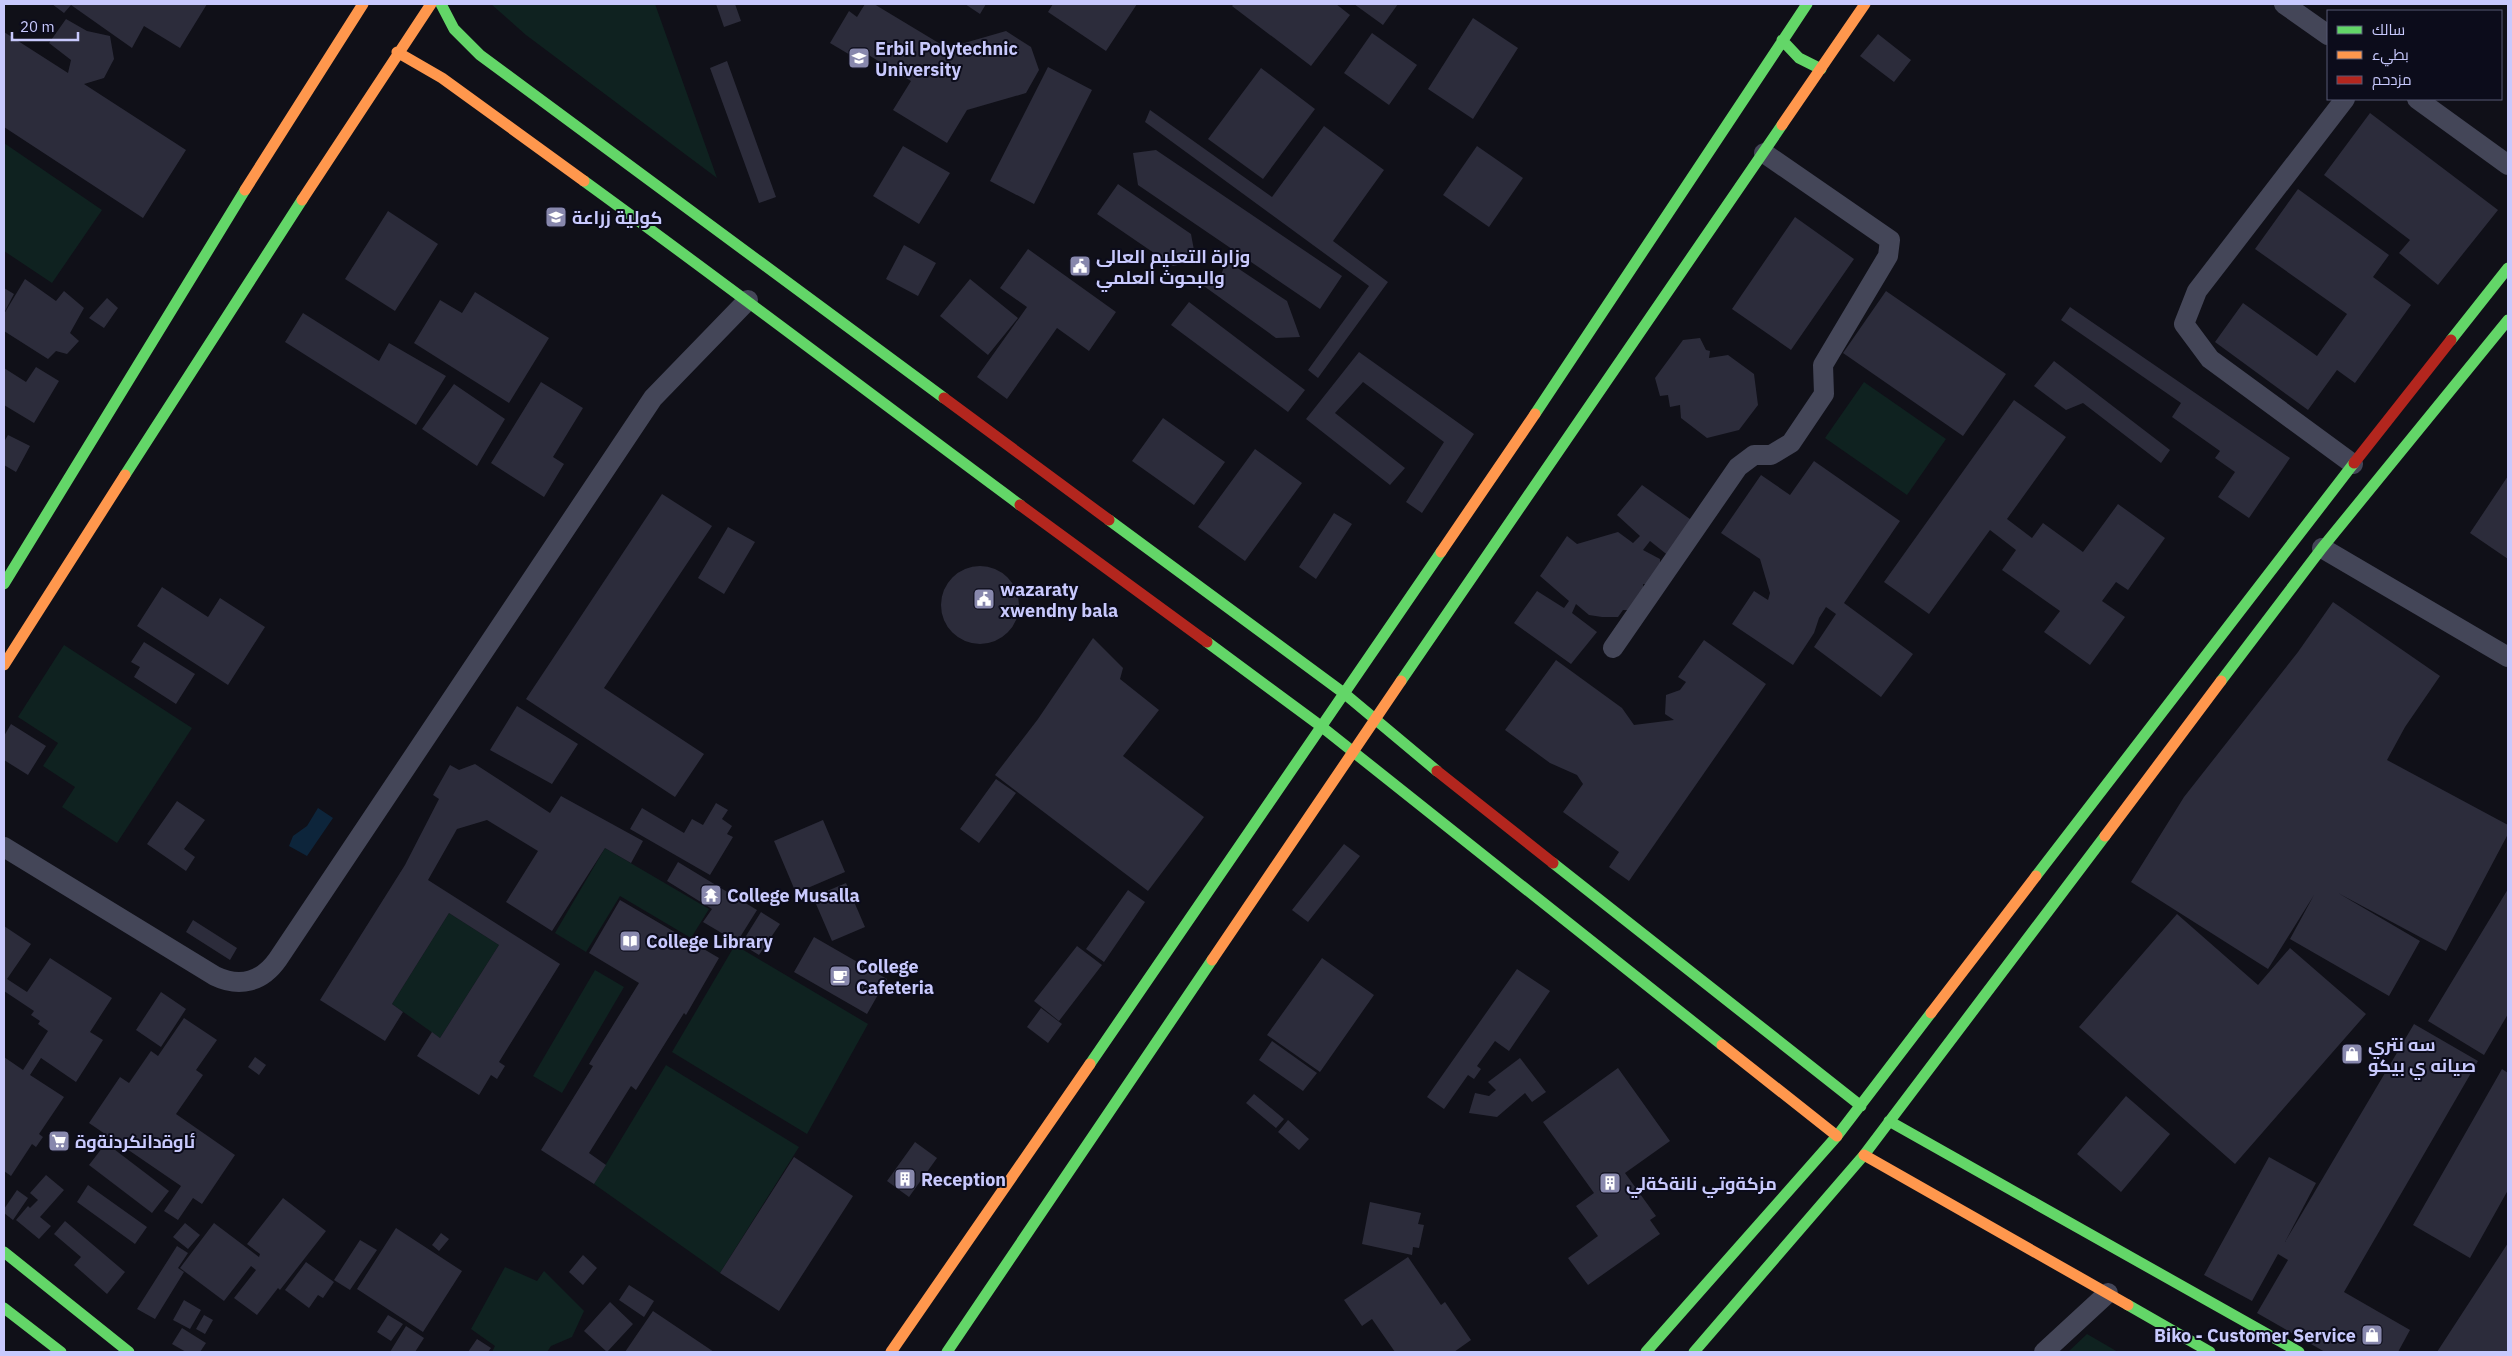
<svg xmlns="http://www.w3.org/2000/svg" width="2512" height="1356" viewBox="0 0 2512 1356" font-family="'IBM Plex Sans',Cairo,sans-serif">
	<rect width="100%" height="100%" fill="#101018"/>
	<path fill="#0f2220" d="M 491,4 L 655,4 L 717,178 L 526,35 Z
		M 4,143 L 102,210 L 52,283 L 4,251 Z
		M 1864,382 L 1946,439 L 1907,495 L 1825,438 Z
		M 64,645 L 192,728 L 117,843 L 62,807 L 75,787 L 43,766 L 58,743 L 18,717 Z
		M 605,848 L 709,909 L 691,938 L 620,896 L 586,952 L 555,933 Z
		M 449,913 L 499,945 L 440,1038 L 392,1004 Z
		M 735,945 L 868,1024 L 807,1134 L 672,1052 Z
		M 595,970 L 624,987 L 562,1093 L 533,1076 Z
		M 666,1065 L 799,1147 L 720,1273 L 594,1184 Z
		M 505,1267 L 537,1281 L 544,1271 L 584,1311 L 572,1337 L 551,1346 L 547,1352 L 492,1352 L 495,1346 L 471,1329 Z
		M 2087,1334 L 2118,1352 L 2068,1352 Z"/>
	<path fill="#0d253b" d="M 318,808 L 333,818 L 307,856 L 289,846 L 293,836 L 307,826 Z"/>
	<path fill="#2c2c3b" d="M 52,4 L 207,4 L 180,48 L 144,26 L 132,48 L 71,5 L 64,13 Z
		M 716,4 L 735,4 L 741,21 L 724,27 Z
		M 865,4 L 874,4 L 947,48 L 1006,31 L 1031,47 L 1039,70 L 1026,93 L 967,110 L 947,143 L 893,110 L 911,81 L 862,51 L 857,59 L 830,43 L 849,11 L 857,17 Z
		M 965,4 L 986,4 L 980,14 Z
		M 1053,4 L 1137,4 L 1106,51 L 1048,12 Z
		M 1234,4 L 1336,4 L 1350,15 L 1311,66 L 1232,6 Z
		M 1354,4 L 1398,4 L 1383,25 Z
		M 1473,18 L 1518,48 L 1473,119 L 1428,89 Z
		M 66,19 L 87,31 L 110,36 L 114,59 L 104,78 L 84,84 L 186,150 L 143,218 L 4,127 L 4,32 L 68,73 L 71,60 L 49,43 Z
		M 1372,33 L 1417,65 L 1389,105 L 1344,73 Z
		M 1878,34 L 1911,60 L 1894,82 L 1860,56 Z
		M 727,61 L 776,197 L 759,203 L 710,68 Z
		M 1048,67 L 1092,90 L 1034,204 L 990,181 Z
		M 1261,68 L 1315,109 L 1263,179 L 1208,139 Z
		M 1150,110 L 1272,197 L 1324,126 L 1384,170 L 1333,241 L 1388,282 L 1318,378 L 1308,370 L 1369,286 L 1145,122 Z
		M 2370,113 L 2498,210 L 2438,285 L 2399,253 L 2410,240 L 2324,175 Z
		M 903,146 L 950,173 L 919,224 L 873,196 Z
		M 1477,146 L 1523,178 L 1489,227 L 1443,195 Z
		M 1156,150 L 1342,276 L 1320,309 L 1138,185 L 1133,153 Z
		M 1118,184 L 1191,234 L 1196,261 L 1173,266 L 1097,214 Z
		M 2298,189 L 2389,255 L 2373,277 L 2411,305 L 2355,383 L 2337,370 L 2308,410 L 2215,342 L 2243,303 L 2317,356 L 2347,314 L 2255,249 Z
		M 388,211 L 438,244 L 395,311 L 345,279 Z
		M 1795,217 L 1854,259 L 1791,350 L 1732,309 Z
		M 904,245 L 936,263 L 918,296 L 886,279 Z
		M 1028,249 L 1116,312 L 1089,351 L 1057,328 L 1007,399 L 977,377 L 1027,307 L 1000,288 Z
		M 1221,257 L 1287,301 L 1300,337 L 1276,338 L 1201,284 L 1220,278 L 1224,267 Z
		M 25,279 L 56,301 L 64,291 L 84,308 L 70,333 L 79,341 L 67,354 L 56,351 L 48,359 L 4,331 L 4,314 Z
		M 970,279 L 1018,318 L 988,355 L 940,316 Z
		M 4,288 L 14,294 L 4,313 Z
		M 1886,291 L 2006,374 L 1963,436 L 1843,353 Z
		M 475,292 L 549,338 L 509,403 L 414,343 L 440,300 L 462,313 Z
		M 107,298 L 118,308 L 104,328 L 89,318 Z
		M 1189,302 L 1305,390 L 1288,412 L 1171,325 Z
		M 2070,307 L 2290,458 L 2249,518 L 2218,497 L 2235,472 L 2215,458 L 2220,451 L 2172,417 L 2181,403 L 2061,320 Z
		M 303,313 L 379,361 L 389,343 L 446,376 L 416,425 L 285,342 Z
		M 1700,338 L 1706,350 L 1710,351 L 1709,358 L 1728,355 L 1754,374 L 1758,405 L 1739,430 L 1707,438 L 1681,418 L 1680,405 L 1670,407 L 1668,395 L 1660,396 L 1655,378 L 1683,340 Z
		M 1359,352 L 1474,434 L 1422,513 L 1406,502 L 1444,442 L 1363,382 L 1335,413 L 1405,468 L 1390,485 L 1306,419 Z
		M 2054,361 L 2170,450 L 2161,463 L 2083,403 L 2066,410 L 2034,386 Z
		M 36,367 L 59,381 L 34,423 L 4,405 L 4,368 L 26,382 Z
		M 541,382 L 583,408 L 553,457 L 564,464 L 544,497 L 491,463 Z
		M 454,384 L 505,419 L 477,466 L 422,429 Z
		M 2014,400 L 2066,437 L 2007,519 L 2032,538 L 2043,523 L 2083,552 L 2118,504 L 2165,538 L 2128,590 L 2116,582 L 2102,601 L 2125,617 L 2090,665 L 2044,632 L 2060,611 L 2002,570 L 2016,550 L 1990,530 L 1929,614 L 1884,582 Z
		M 1163,418 L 1225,462 L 1194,505 L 1132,461 Z
		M 8,435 L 30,446 L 16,472 L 4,465 L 4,442 Z
		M 1255,449 L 1302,483 L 1245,561 L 1198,527 Z
		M 1814,461 L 1900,521 L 1844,603 L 1913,654 L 1881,697 L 1814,647 L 1836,614 L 1826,607 L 1819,618 L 1814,633 L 1793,665 L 1732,624 L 1754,591 L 1768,600 L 1770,593 L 1760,559 L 1721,533 L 1761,475 L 1790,495 Z
		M 2508,476 L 2508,559 L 2470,533 Z
		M 1642,485 L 1697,524 L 1670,557 L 1650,541 L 1643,550 L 1660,559 L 1660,573 L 1651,584 L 1643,584 L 1644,594 L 1635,610 L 1623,610 L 1618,617 L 1602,617 L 1589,615 L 1576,604 L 1572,613 L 1597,632 L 1571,664 L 1514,623 L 1537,591 L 1564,608 L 1569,601 L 1540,576 L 1567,536 L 1577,544 L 1618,532 L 1633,543 L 1640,536 L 1617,515 Z
		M 662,494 L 712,526 L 604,688 L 704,754 L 675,797 L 526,699 Z
		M 1334,513 L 1352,524 L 1316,579 L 1299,567 Z
		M 728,527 L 755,542 L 724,594 L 698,578 Z
		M941 605a39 39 0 1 1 78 0a39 39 0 1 1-78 0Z
		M 162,587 L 208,617 L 220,598 L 265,627 L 228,685 L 137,626 Z
		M 2333,602 L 2440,676 L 2405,727 L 2387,760 L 2508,825 L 2508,834 L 2446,951 L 2338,893 L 2420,941 L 2389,996 L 2290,939 L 2314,895 L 2268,969 L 2131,882 L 2184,797 L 2298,652 Z
		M 1093,638 L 1123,668 L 1120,679 L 1159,710 L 1123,756 L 1204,817 L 1148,891 L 995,775 L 1038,719 Z
		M 1704,640 L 1766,684 L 1629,881 L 1609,867 L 1619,852 L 1563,812 L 1583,784 L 1577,775 L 1550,763 L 1505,730 L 1556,660 L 1622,708 L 1634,725 L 1674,720 L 1665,714 L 1666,695 L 1680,690 L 1686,682 L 1678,677 Z
		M 144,642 L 195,674 L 176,704 L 134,677 L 140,667 L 131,662 Z
		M 517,706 L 578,744 L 552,784 L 490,750 Z
		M 11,724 L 46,746 L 28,775 L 4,760 L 4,736 Z
		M 475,764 L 550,813 L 561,796 L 643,841 L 631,863 L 605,848 L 552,931 L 506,902 L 538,851 L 487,820 L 457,829 L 428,880 L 560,964 L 499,1062 L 505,1066 L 497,1079 L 491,1075 L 479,1095 L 417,1056 L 432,1032 L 440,1038 L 499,945 L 449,913 L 392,1004 L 403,1012 L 385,1041 L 320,1000 L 405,865 L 439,799 L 433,795 L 450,765 L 459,770 Z
		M 996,779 L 1016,793 L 979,843 L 960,829 Z
		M 177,801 L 205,820 L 184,849 L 195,857 L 186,871 L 147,844 Z
		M 716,803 L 728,810 L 722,819 L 732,826 L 727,834 L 733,837 L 710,875 L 630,829 L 642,808 L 684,833 L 692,819 L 703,825 Z
		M 823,820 L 845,872 L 796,893 L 774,841 Z
		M 1344,844 L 1360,856 L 1308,922 L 1292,910 Z
		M 678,862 L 757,910 L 737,942 L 703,922 L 712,909 L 667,881 Z
		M 846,883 L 865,927 L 832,941 L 813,897 Z
		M 2508,889 L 2508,1014 L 2484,1055 L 2428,1021 Z
		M 1128,890 L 1145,902 L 1104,962 L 1086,949 Z
		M 620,900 L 719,958 L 686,1015 L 684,1013 L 636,1090 L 631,1086 L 589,1153 L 606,1165 L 594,1184 L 541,1150 L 593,1066 L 589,1064 L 639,983 L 589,953 Z
		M 761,912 L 780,924 L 759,955 L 741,944 Z
		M 2177,914 L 2258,985 L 2290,948 L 2366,1014 L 2235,1164 L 2079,1027 Z
		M 193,920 L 237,948 L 230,960 L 186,932 Z
		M 4,926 L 31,944 L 7,979 L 27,992 L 50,958 L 112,998 L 90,1032 L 103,1040 L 76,1082 L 41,1058 L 30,1075 L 64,1097 L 39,1134 L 43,1137 L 36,1147 L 32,1144 L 11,1176 L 4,1171 L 4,1057 L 23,1070 L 48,1031 L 38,1024 L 40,1021 L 31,1015 L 34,1011 L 4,991 Z
		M 814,937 L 887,979 L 867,1014 L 794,972 Z
		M 1077,946 L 1102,965 L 1059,1021 L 1034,1001 Z
		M 1322,958 L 1374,995 L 1320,1072 L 1267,1035 Z
		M 1517,969 L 1550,991 L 1509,1051 L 1495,1041 L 1477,1066 L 1481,1069 L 1474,1079 L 1468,1075 L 1444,1109 L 1427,1097 Z
		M 161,992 L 186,1009 L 161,1047 L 136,1030 Z
		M 1041,1008 L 1062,1024 L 1048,1043 L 1027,1027 Z
		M 184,1018 L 217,1040 L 196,1070 L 203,1075 L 176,1114 L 235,1155 L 202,1204 L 193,1198 L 178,1220 L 164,1211 L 181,1186 L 89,1123 L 120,1077 L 129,1083 L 151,1051 L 158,1056 Z
		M 2414,1024 L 2478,1061 L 2344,1292 L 2410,1330 L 2398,1352 L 2325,1352 L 2257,1313 L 2288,1260 L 2278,1254 L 2252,1301 L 2204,1275 L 2269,1157 L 2316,1183 L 2285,1242 Z
		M 1272,1041 L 1317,1073 L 1303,1091 L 1259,1060 Z
		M 255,1057 L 266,1065 L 259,1075 L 248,1067 Z
		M 1520,1058 L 1546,1092 L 1532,1102 L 1525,1093 L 1497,1117 L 1469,1113 L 1475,1093 L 1489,1096 L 1496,1090 L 1488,1082 Z
		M 1618,1068 L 1670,1141 L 1625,1173 L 1656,1216 L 1650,1220 L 1660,1234 L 1588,1285 L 1568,1258 L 1598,1236 L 1576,1206 L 1594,1193 L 1543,1122 Z
		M 2502,1069 L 2508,1073 L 2508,1190 L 2470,1258 L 2413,1225 Z
		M 1254,1094 L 1284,1119 L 1276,1128 L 1246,1103 Z
		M 2126,1096 L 2170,1134 L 2121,1192 L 2077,1154 Z
		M 1288,1120 L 1309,1139 L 1299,1150 L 1278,1132 Z
		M 915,1142 L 937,1158 L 909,1197 L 887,1181 Z
		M 106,1143 L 169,1191 L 152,1213 L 89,1165 Z
		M 794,1157 L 853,1196 L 779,1311 L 720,1273 Z
		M 46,1175 L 64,1190 L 40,1217 L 51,1226 L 39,1239 L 16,1220 L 28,1206 L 30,1208 L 38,1200 L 30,1193 Z
		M 88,1185 L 147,1227 L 135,1244 L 77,1202 Z
		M 17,1190 L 28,1198 L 13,1220 L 4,1213 L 4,1209 Z
		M 283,1198 L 326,1231 L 280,1290 L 278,1288 L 257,1315 L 234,1298 L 256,1270 L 251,1266 L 224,1301 L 180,1268 L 214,1223 L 259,1257 L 260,1254 L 247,1244 Z
		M 1370,1202 L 1421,1213 L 1418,1224 L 1424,1225 L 1419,1248 L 1413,1247 L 1412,1255 L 1362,1244 Z
		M 65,1221 L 125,1272 L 107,1294 L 74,1265 L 81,1257 L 54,1234 Z
		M 185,1223 L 200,1235 L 188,1249 L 173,1237 Z
		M 396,1228 L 462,1271 L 423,1332 L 357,1289 Z
		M 441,1233 L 449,1239 L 439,1251 L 432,1245 Z
		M 360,1240 L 377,1250 L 350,1290 L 334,1280 Z
		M 2508,1243 L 2508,1352 L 2437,1352 Z
		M 177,1246 L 188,1253 L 178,1268 L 184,1272 L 155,1319 L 137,1309 Z
		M 583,1255 L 597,1268 L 583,1285 L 569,1272 Z
		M 1408,1257 L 1441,1305 L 1445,1302 L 1471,1340 L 1454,1352 L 1395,1352 L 1372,1319 L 1362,1326 L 1344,1300 Z
		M 306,1262 L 334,1282 L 323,1298 L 318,1295 L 309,1308 L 285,1290 Z
		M 629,1285 L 654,1301 L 644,1317 L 619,1300 Z
		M 184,1300 L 201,1310 L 190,1329 L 173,1320 Z
		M 610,1302 L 633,1324 L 607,1352 L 584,1331 Z
		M 653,1311 L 714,1352 L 625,1352 Z
		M 204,1315 L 213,1320 L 205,1334 L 196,1329 Z
		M 388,1315 L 403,1324 L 391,1341 L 377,1332 Z
		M 406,1326 L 424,1338 L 415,1352 L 390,1352 Z
		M 182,1328 L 206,1343 L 200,1352 L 186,1352 L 172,1344 Z
		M 477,1339 L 491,1348 L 488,1352 L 468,1352 Z"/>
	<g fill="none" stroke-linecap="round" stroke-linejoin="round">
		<path stroke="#444658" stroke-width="20" d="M 2284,4 L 2328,35
			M 2345,99 L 2197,291 L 2184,324 L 2210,359 L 2353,464
			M 2417,99 L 2508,165
			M 2322,548 L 2508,657
			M 1613,648 L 1738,467 L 1754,455 L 1771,455 L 1791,443 L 1824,394 L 1823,365 L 1888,256 L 1890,240 L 1764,153
			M 4,847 L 215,976 C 240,988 262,982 278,959 L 653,398 L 748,300
			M 2044,1352 L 2108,1293"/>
		<path stroke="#63d668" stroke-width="11" d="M 441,4 L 454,29 L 480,55 L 944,398
			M 1782,40 L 1799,58 L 1821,69
			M 584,181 C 730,287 874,397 1020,505
			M 2451,340 L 2508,268
			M 1535,414 L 1807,4
			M 125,475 L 302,200
			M 1109,520 L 1345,694 L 1437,771
			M 4,584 L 245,190
			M 1207,642 L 1322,727 L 1722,1045
			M 1401,681 L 1782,125
			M 2221,681 L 2322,548 L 2508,320
			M 1553,863 L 1861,1106
			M 2036,876 L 2354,463
			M 1090,1064 L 1441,552
			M 1889,1121 L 2299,1352
			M 4,1252 L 129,1352
			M 2128,1305 L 2210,1352
			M 4,1308 L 61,1352
			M 947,1352 L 1212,960
			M 1646,1352 L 1837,1136 L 1931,1013
			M 1694,1352 L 1864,1155 L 2105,836"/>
		<path stroke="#ff974d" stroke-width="11" d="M 397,52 L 442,78 L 584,181
			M 1782,125 L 1865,4
			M 245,190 L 363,4
			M 302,200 L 431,4
			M 1441,552 L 1535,414
			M 4,665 L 125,475
			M 2105,836 L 2221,681
			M 1212,960 L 1401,681
			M 1931,1013 L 2036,876
			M 1722,1045 L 1837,1136
			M 1864,1155 L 2128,1305
			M 891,1352 L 1090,1064"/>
		<path stroke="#b3261e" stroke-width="11" d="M 944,398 L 1109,520
			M 2354,463 L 2451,340
			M 1020,505 L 1207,642
			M 1437,771 L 1553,863"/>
	</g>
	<defs>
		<g id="university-square" transform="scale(1.125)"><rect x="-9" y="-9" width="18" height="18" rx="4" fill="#8888ad" stroke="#0c0c1b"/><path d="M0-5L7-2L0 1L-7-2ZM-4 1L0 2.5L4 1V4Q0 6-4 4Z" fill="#fff"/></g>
		<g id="civic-square" transform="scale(1.125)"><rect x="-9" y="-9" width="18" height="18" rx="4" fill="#8888ad" stroke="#0c0c1b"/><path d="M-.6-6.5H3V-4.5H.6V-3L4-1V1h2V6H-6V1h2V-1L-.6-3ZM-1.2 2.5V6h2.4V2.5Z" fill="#fff"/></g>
		<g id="temple-square" transform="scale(1.125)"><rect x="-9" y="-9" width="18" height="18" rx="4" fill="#8888ad" stroke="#0c0c1b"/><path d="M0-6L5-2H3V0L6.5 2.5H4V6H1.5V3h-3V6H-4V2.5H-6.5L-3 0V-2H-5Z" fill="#fff"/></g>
		<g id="library-square" transform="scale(1.125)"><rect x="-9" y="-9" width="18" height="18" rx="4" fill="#8888ad" stroke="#0c0c1b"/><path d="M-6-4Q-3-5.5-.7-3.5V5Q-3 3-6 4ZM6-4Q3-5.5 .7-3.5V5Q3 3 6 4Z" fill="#fff"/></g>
		<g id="cafe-square" transform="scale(1.125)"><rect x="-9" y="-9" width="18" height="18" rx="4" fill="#8888ad" stroke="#0c0c1b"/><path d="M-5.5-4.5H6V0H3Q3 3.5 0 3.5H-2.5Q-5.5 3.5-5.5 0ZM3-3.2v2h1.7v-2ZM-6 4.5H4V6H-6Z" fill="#fff"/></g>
		<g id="shop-square" transform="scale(1.125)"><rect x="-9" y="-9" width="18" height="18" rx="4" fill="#8888ad" stroke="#0c0c1b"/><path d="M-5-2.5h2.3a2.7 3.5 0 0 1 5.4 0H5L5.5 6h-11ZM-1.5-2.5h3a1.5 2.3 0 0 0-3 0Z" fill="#fff"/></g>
		<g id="supermarket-square" transform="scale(1.125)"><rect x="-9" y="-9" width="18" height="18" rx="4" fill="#8888ad" stroke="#0c0c1b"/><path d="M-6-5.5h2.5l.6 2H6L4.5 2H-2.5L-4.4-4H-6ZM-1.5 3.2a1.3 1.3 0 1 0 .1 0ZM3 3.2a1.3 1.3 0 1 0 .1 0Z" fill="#fff"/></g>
		<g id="building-square" transform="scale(1.125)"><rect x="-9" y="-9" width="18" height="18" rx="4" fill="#8888ad" stroke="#0c0c1b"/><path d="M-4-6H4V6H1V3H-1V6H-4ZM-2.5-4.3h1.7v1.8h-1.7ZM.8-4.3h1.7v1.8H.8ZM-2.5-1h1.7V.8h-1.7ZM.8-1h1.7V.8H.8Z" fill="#fff"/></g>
	</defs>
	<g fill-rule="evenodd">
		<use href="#university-square" x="859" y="58"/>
		<use href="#university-square" x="556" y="217"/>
		<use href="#civic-square" x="1080" y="266"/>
		<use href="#civic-square" x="984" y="599"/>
		<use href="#temple-square" x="711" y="895"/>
		<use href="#library-square" x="630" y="941"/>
		<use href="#cafe-square" x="840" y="976"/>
		<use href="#shop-square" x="2352" y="1054"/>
		<use href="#supermarket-square" x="59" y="1141"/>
		<use href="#building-square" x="905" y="1179"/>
		<use href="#building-square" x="1610" y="1183"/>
		<use href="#shop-square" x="2372" y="1335"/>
	</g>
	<g text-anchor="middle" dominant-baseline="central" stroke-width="4" stroke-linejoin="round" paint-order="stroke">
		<g font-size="18" font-weight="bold" fill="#c8c9fd" stroke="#0c0c1b" text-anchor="start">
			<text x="875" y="48">Erbil Polytechnic<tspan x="875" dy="21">University</tspan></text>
			<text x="572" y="217">كولية زراعة</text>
			<text x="1096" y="256">وزارة التعليم العالى<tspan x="1096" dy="21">والبحوث العلمي</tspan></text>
			<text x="1000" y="589">wazaraty<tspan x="1000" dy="21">xwendny bala</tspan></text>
			<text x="727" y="895">College Musalla</text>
			<text x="646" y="941">College Library</text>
			<text x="856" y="966">College<tspan x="856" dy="21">Cafeteria</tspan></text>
			<text x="2368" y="1044">سه نتري<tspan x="2368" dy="21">صيانه ي بيكو</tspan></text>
			<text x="75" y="1141">ئاوةدانكردنةوة</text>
			<text x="921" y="1179">Reception</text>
			<text x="1626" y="1183">مزكةوتي نانةكةلي</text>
			<text x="2356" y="1335" text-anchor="end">Biko - Customer Service</text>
		</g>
	</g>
	<rect width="2512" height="1356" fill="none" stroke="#c8c9fd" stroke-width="10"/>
	<rect x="2327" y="10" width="175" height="90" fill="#0c0c1b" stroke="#575875"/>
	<rect x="2337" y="26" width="25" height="8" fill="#63d668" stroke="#575875"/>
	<text x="2372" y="35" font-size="15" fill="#c8c9fd">سالك</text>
	<rect x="2337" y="51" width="25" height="8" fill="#ff974d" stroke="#575875"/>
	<text x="2372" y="60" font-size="15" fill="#c8c9fd">بطيء</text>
	<rect x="2337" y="76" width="25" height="8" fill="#b3261e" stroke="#575875"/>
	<text x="2372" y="85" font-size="15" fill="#c8c9fd">مزدحم</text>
	<path d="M12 32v8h66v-8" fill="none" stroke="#c8c9fd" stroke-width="2.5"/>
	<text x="20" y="32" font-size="15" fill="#c8c9fd" stroke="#0c0c1b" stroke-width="4" paint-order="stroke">20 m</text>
</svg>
